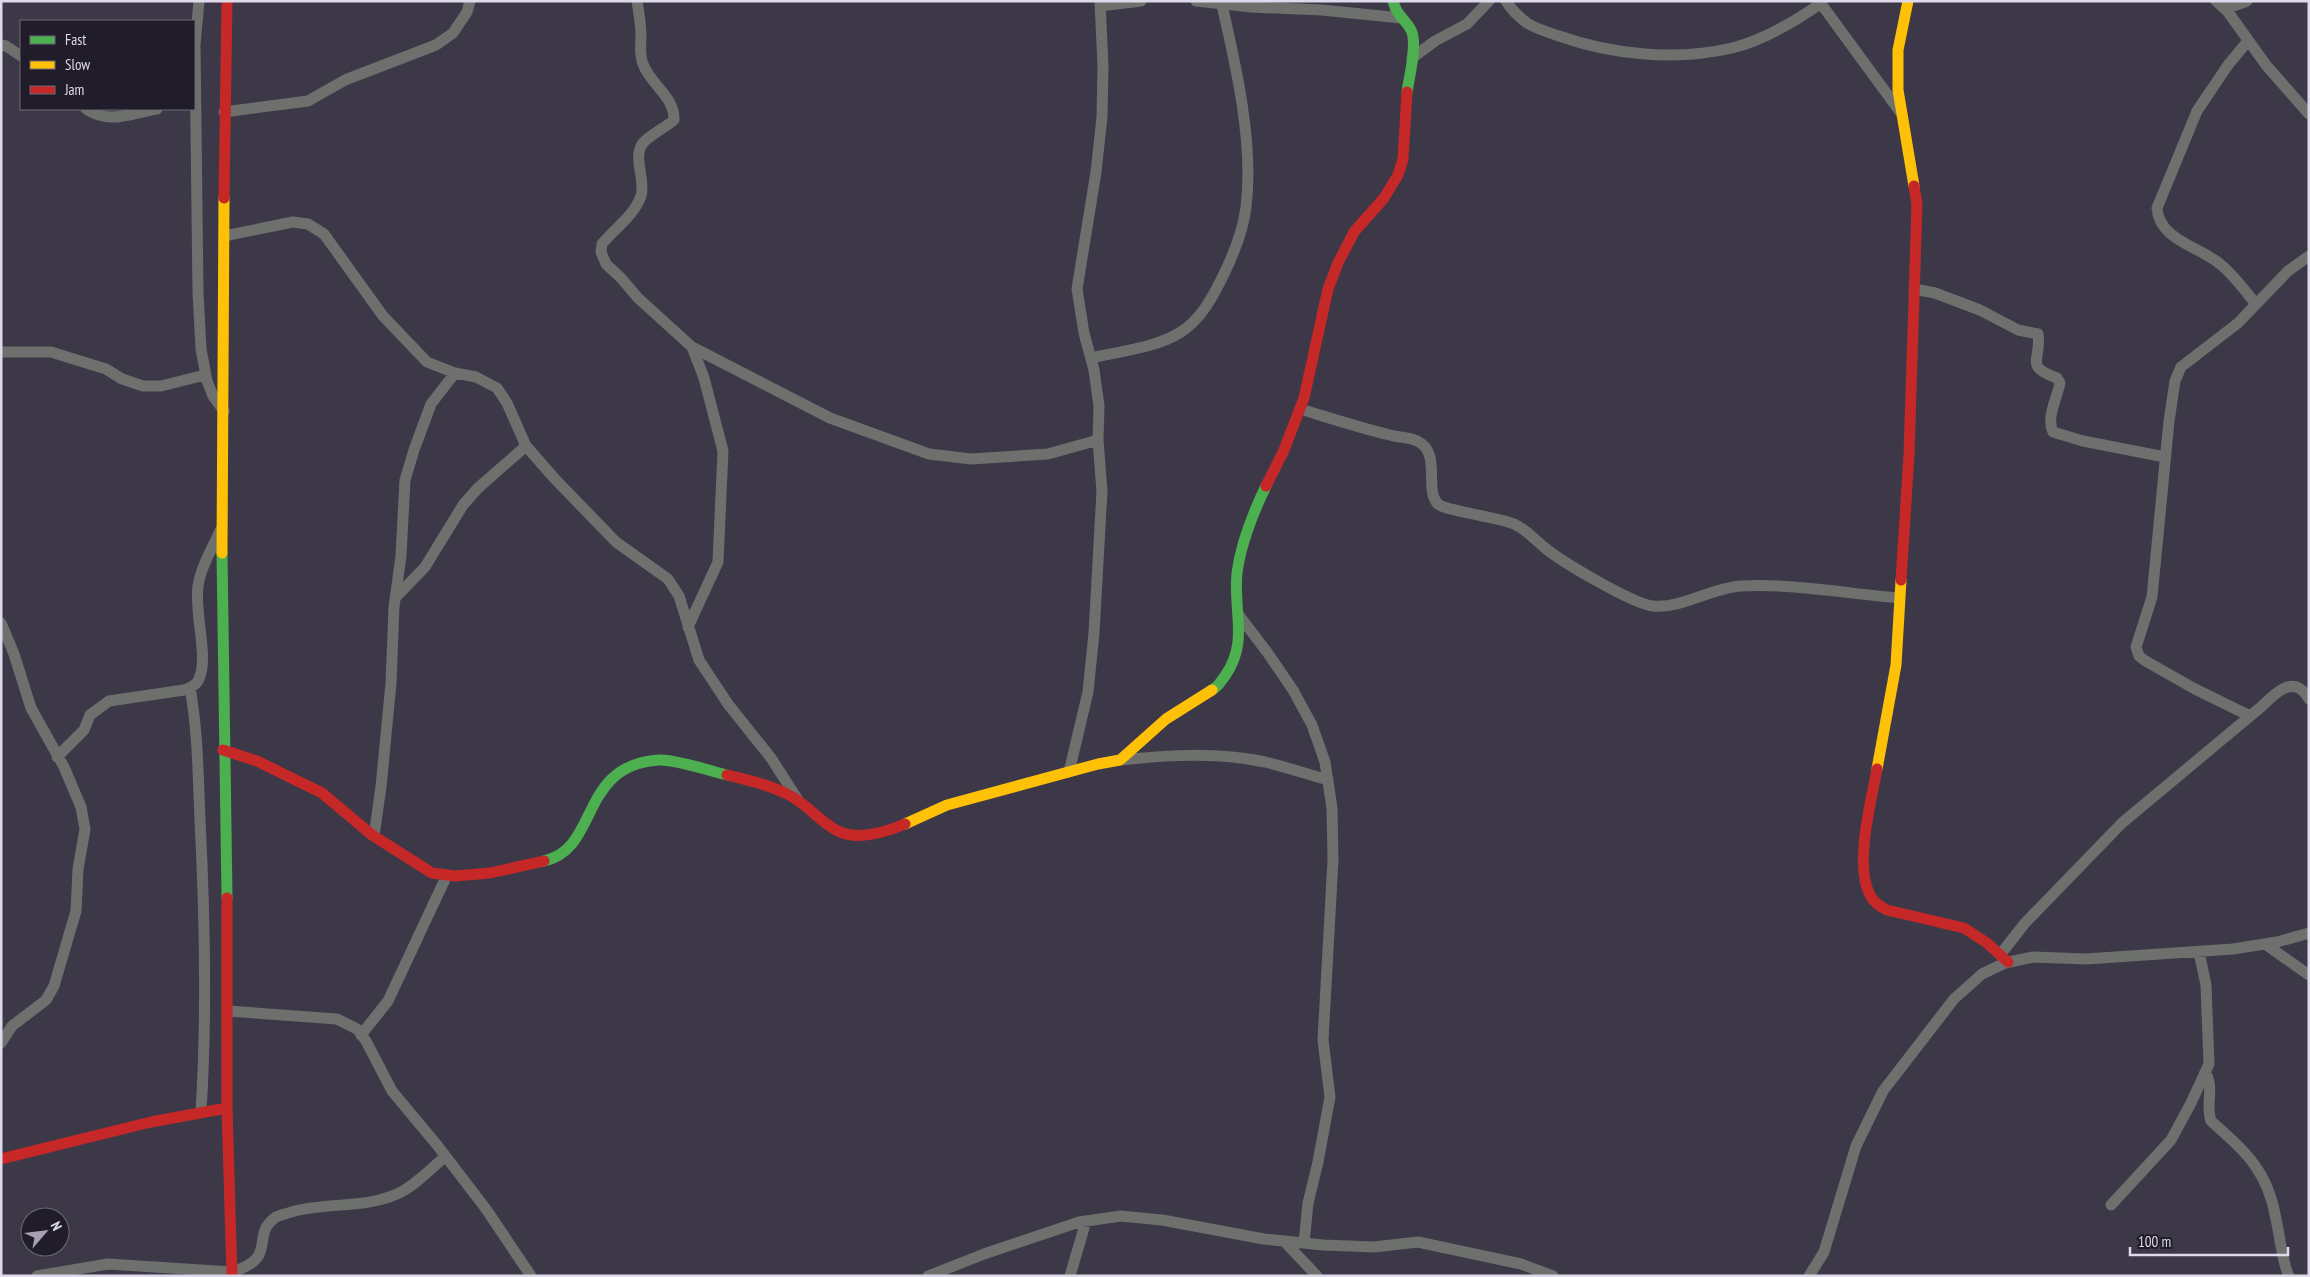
<svg xmlns="http://www.w3.org/2000/svg" width="2310" height="1277" viewBox="0 0 2310 1277" font-family="'PT Sans Narrow',sans-serif">
	<rect width="100%" height="100%" fill="#3d3847"/>
	<g fill="none" stroke-linecap="round" stroke-linejoin="round">
		<path stroke="#6e706e" stroke-width="11" d="M 199,1 L 195,45 L 198,292 L 201,349 L 207,381 L 213,396 L 224,411
			M 637,1 C 639,13 641,25 641,36 C 641,46 639,54 643,64 C 650,84 675,97 674,120 C 665,128 651,134 643,143 C 632,157 646,180 641,196 C 634,216 614,229 602,244 L 601,252 L 606,264 L 621,278 L 638,298 L 692,347 L 704,378 L 723,451 L 718,562 L 688,627
			M 1196,1 L 1251,7 L 1322,10 L 1401,18
			M 1506,1 C 1511,9 1519,17 1527,23 C 1536,29 1548,32 1559,36 C 1613,55 1676,61 1732,48 C 1764,40 1794,22 1820,4
			M 1819,1 L 1901,113
			M 2216,1 L 2228,12 L 2266,65 L 2309,114
			M 1100,6 L 1141,1
			M 2225,9 L 2247,1
			M 2248,41 L 2228,65 L 2197,111 L 2157,208 C 2159,240 2199,246 2220,264 C 2234,275 2245,291 2256,304
			M 1,45 L 6,46 L 21,56
			M 1412,58 L 1435,41 L 1467,24 L 1489,1
			M 86,109 C 110,125 131,113 157,109
			M 224,112 L 308,101 L 345,80 L 436,45 L 453,33 L 467,12 L 470,1
			M 224,236 L 293,222 L 308,224 L 324,234 L 383,316 L 427,362 L 455,373 L 476,377 L 497,388 L 507,403 L 526,446 L 555,479 L 616,542 L 668,579 L 679,596 L 699,660 L 728,704 L 771,758 L 798,800
			M 1914,289 L 1935,293 L 1980,310 L 2018,330 L 2038,334 C 2042,360 2023,366 2057,378 L 2060,383 C 2057,398 2046,418 2053,432 L 2083,441 L 2165,457
			M 692,347 L 830,418 L 929,454 L 971,459 L 1048,454 L 1098,440
			M 1,352 L 51,352 L 106,369 L 122,379 L 143,386 L 161,386 L 205,375
			M 1091,358 C 1120,351 1156,348 1181,332 C 1201,319 1212,298 1222,278 C 1233,256 1243,232 1246,207 C 1254,144 1236,66 1222,5
			M 1300,409 C 1330,418 1360,428 1390,435 C 1400,438 1411,437 1419,442 C 1441,454 1424,490 1438,504 C 1445,511 1499,517 1514,524 C 1527,530 1534,539 1544,547 C 1560,561 1633,604 1653,606 C 1681,609 1711,588 1741,586 C 1789,583 1850,594 1899,598
			M 396,597 L 425,567 L 463,505 L 478,488 L 526,446
			M 1238,614 L 1267,652 L 1293,690 L 1312,725 L 1325,762 L 1332,808 L 1333,860 L 1323,1040 L 1330,1097 L 1318,1162 L 1308,1203 L 1304,1243
			M 1,623 L 14,654 L 31,708 L 64,767 L 81,807 L 85,829 L 78,869 L 76,911 L 54,986 L 46,1000 L 12,1026 L 1,1043
			M 190,688 C 198,732 198,775 200,820 C 205,917 207,1015 201,1112
			M 2250,716 L 2193,688 L 2144,660 L 2139,656 L 2136,647 L 2152,597 L 2169,421 L 2175,381 L 2181,367 L 2238,323 L 2288,271 L 2309,256
			M 57,757 L 84,730 L 90,715 L 109,701 L 184,690 C 190,688 197,685 199,679 C 209,656 194,614 198,586 C 201,566 213,547 221,529
			M 1120,760 C 1168,755 1217,752 1265,762 C 1286,767 1307,774 1328,780
			M 1069,772 L 1088,692 L 1094,633 L 1102,491 L 1098,440 L 1099,406 L 1094,370 L 1084,333 L 1077,289 L 1096,172 L 1102,117 L 1103,66 L 1100,1
			M 374,836 L 381,787 L 391,683 L 394,607 L 401,556 L 405,480 L 414,450 L 431,404 L 455,373
			M 2265,944 L 2309,975
			M 2000,955 L 2025,923 L 2122,823 L 2261,707 C 2275,693 2294,673 2309,699
			M 228,1011 L 337,1019 L 357,1029 L 366,1041 L 392,1091 L 437,1145 L 486,1209 L 531,1276
			M 361,1035 L 388,1001 L 447,875
			M 2205,1072 C 2215,1088 2205,1104 2211,1121 C 2246,1152 2268,1171 2276,1219 C 2279,1232 2283,1266 2289,1276
			M 2111,1205 L 2171,1140 L 2191,1103 L 2209,1064 L 2206,985 L 2199,952
			M 1284,1241 L 1317,1276
			M 37,1276 L 108,1264 L 232,1272 C 280,1257 249,1236 276,1217 C 280,1215 286,1214 291,1212 C 325,1202 363,1209 397,1194 C 415,1186 430,1169 445,1157
			M 928,1276 L 984,1254 L 1079,1222 L 1121,1216 L 1162,1220 L 1264,1239 L 1323,1245 L 1374,1247 L 1418,1242 L 1521,1264 L 1553,1276
			M 1070,1276 L 1086,1221
			M 1809,1276 L 1824,1252 L 1856,1146 L 1883,1091 L 1954,999 L 1982,974 L 2005,963 L 2033,957 L 2086,959 L 2233,949 L 2277,942 L 2309,933"/>
		<path stroke="#4caf50" stroke-width="11" d="M 1393,1 C 1397,17 1405,18 1411,30 C 1418,43 1409,78 1407,92
			M 222,553 L 227,898
			M 1212,690 C 1218,687 1221,681 1225,676 C 1249,642 1233,611 1237,573 C 1241,542 1253,513 1266,486
			M 544,861 C 600,849 578,765 659,760 C 675,759 710,771 727,775"/>
		<path stroke="#ffc107" stroke-width="11" d="M 1908,1 L 1898,50 L 1898,90 L 1914,186
			M 222,553 L 224,198
			M 1877,769 L 1896,665 L 1901,580
			M 905,824 L 947,805 L 1098,764 L 1120,760 L 1166,719 L 1212,690"/>
		<path stroke="#c62828" stroke-width="11" d="M 224,198 L 227,1
			M 1266,486 L 1284,450 L 1304,398 L 1328,289 L 1338,263 L 1354,232 L 1384,198 L 1398,175 L 1403,159 L 1407,92
			M 1901,580 L 1909,455 L 1917,204 L 1914,186
			M 223,750 L 257,761 L 322,793 L 372,835 L 432,873 L 455,876 L 490,873 L 544,861
			M 1877,769 C 1871,802 1854,865 1870,895 C 1874,903 1880,906 1887,910 L 1964,928 L 1987,943 L 2008,962
			M 727,775 C 748,780 770,785 789,795 C 807,804 821,823 838,831 C 858,841 886,832 905,824
			M 227,898 L 227,1108 L 232,1276
			M 1,1159 L 151,1122 L 227,1108"/>
	</g>
	<rect width="2310" height="1277" fill="none" stroke="#dfdaeb" stroke-width="5"/>
	<rect x="20" y="20" width="175" height="90" fill="#201c29" stroke="#6c6877"/>
	<rect x="30" y="36" width="25" height="8" fill="#4caf50" stroke="#6c6877"/>
	<text x="65" y="45" font-size="15" fill="#dfdaeb">Fast</text>
	<rect x="30" y="61" width="25" height="8" fill="#ffc107" stroke="#6c6877"/>
	<text x="65" y="70" font-size="15" fill="#dfdaeb">Slow</text>
	<rect x="30" y="86" width="25" height="8" fill="#c62828" stroke="#6c6877"/>
	<text x="65" y="95" font-size="15" fill="#dfdaeb">Jam</text>
	<g transform="translate(45 1232) rotate(62)"><circle r="24" fill="#201c29" stroke="#6c6877"/>
	<path d="M0-4L9 19L0 12L-9 19Z" fill="#a6a1b2"/>
	<text y="-8" font-size="14" font-weight="bold" text-anchor="middle" fill="#dfdaeb">N</text>
	</g>
	<path d="M2130 1247v8h158v-8" fill="none" stroke="#dfdaeb" stroke-width="2.5"/>
	<text x="2138" y="1247" font-size="15" fill="#dfdaeb" stroke="#201c29" stroke-width="4" paint-order="stroke">100 m</text>
</svg>
